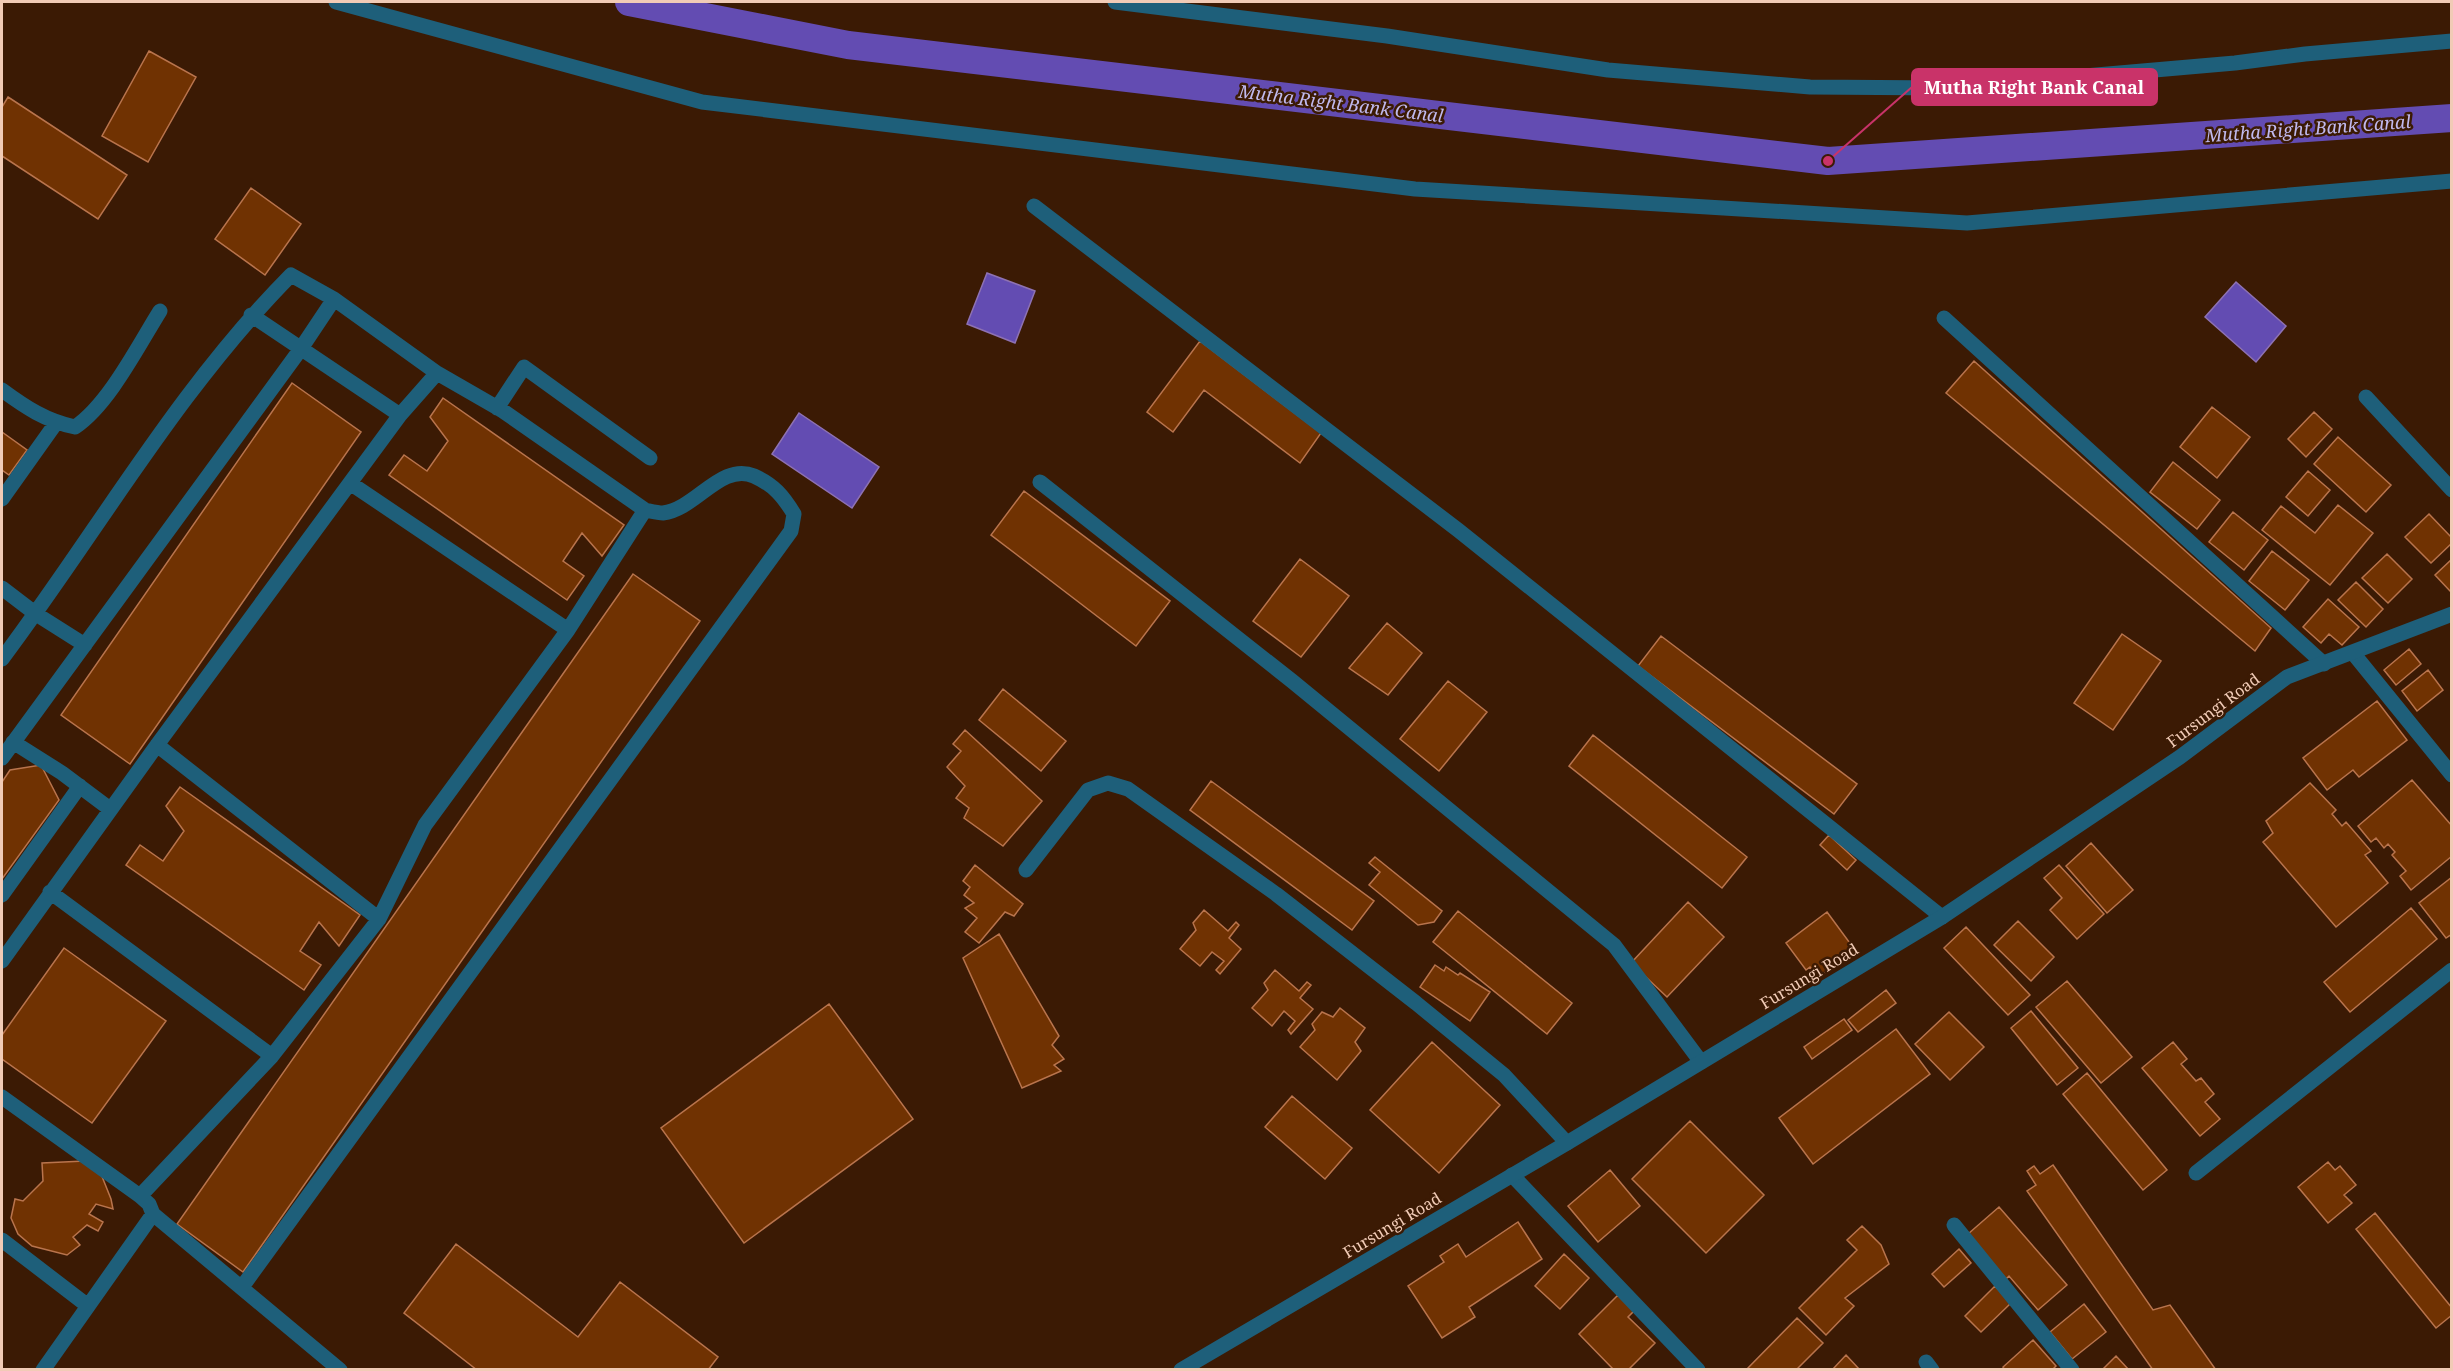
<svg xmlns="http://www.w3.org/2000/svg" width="2453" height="1371" viewBox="0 0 2453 1371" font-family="'Noto Serif',serif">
	<rect width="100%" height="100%" fill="#3b1a04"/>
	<path fill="#634cb2" stroke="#8e72b3" stroke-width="1.5" d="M 987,273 L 1035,291 L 1015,343 L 967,324 Z
		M 2236,282 L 2286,326 L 2256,362 L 2205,317 Z
		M 799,413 L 879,467 L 852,508 L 772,454 Z"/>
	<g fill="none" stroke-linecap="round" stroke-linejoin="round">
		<path stroke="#634cb2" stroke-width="28" d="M 629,2 L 848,45 L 1828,161 L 2452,118"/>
	</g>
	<path fill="#703202" stroke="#b9744d" stroke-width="1.5" d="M 149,51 L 196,77 L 148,162 L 102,136 Z
		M 8,97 L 127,175 L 98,219 L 2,156 L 2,107 Z
		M 251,188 L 301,224 L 265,275 L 215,239 Z
		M 1200,341 L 1321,433 L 1300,463 L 1204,390 L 1173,432 L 1147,412 Z
		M 1974,361 L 2271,628 L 2255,651 L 1946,393 Z
		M 292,383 L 361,432 L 130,764 L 61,715 Z
		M 443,398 L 624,525 L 602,556 L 582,533 L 563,561 L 584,576 L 567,600 L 389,475 L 404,455 L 427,471 L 448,441 L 430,417 Z
		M 2212,407 L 2250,437 L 2217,478 L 2180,447 Z
		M 2314,412 L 2332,429 L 2306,457 L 2288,439 Z
		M 2,432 L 27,450 L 9,475 L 2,470 Z
		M 2338,437 L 2391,485 L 2366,512 L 2314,464 Z
		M 2173,462 L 2220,500 L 2197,529 L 2150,492 Z
		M 2308,471 L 2330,490 L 2308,516 L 2286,497 Z
		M 1024,491 L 1170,601 L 1136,646 L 991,535 Z
		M 2338,505 L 2373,533 L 2330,585 L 2262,530 L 2281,506 L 2315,533 Z
		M 2233,512 L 2268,540 L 2244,570 L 2209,542 Z
		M 2429,514 L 2452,538 L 2452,543 L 2431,563 L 2405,537 Z
		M 2272,551 L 2309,580 L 2285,610 L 2249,581 Z
		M 2387,554 L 2412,579 L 2388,603 L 2362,578 Z
		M 1300,559 L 1349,596 L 1301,657 L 1253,621 Z
		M 2452,559 L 2452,589 L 2450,591 L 2435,575 Z
		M 633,574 L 700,621 L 243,1272 L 177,1224 Z
		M 2356,582 L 2383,609 L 2366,627 L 2338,600 Z
		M 2328,599 L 2359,627 L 2342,645 L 2329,634 L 2321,643 L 2303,627 Z
		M 1387,623 L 1422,653 L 1388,695 L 1349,668 Z
		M 2122,634 L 2161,661 L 2113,730 L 2074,703 Z
		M 1661,636 L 1857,784 L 1834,814 L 1638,666 Z
		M 2409,649 L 2421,664 L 2396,685 L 2384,670 Z
		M 2428,670 L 2443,690 L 2417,711 L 2402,691 Z
		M 1448,681 L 1487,712 L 1439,771 L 1400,739 Z
		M 1003,689 L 1066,741 L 1041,771 L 979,720 Z
		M 2377,701 L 2407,740 L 2359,777 L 2353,770 L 2327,790 L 2303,758 Z
		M 965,730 L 1042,801 L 1003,846 L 964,818 L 969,808 L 956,798 L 965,786 L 947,767 L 961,751 L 953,744 Z
		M 1593,735 L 1747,857 L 1722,888 L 1569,766 Z
		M 41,765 L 59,800 L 2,879 L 2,782 L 10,770 Z
		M 2412,780 L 2452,826 L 2452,856 L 2411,890 L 2400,876 L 2406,871 L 2392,855 L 2395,852 L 2388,844 L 2384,848 L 2376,838 L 2371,842 L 2358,826 Z
		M 1211,781 L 1374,901 L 1352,930 L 1190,810 Z
		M 2310,783 L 2336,810 L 2332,814 L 2342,826 L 2346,822 L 2371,851 L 2365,855 L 2388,883 L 2336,927 L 2263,842 L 2273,833 L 2266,821 Z
		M 180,787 L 360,915 L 339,946 L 319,922 L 300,951 L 321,965 L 304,990 L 126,865 L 140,845 L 163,861 L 184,831 L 166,806 Z
		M 1829,835 L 1856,860 L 1847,870 L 1820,845 Z
		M 2091,843 L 2133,890 L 2107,913 L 2066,866 Z
		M 1375,857 L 1442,911 L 1434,922 L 1418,925 L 1369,885 L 1380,872 L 1369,863 Z
		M 975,865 L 1023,904 L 1014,916 L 1005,912 L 979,943 L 965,932 L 977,918 L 965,908 L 974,903 L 964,895 L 970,887 L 963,881 Z
		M 2059,865 L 2104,914 L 2077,939 L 2050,910 L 2062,898 L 2044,878 Z
		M 2452,877 L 2452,934 L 2446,938 L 2419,903 Z
		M 1688,902 L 1724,937 L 1667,997 L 1631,963 Z
		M 2411,908 L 2437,939 L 2350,1012 L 2324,982 Z
		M 1204,910 L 1228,931 L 1236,922 L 1239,925 L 1229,938 L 1241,949 L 1220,974 L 1216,970 L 1224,961 L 1212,952 L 1200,966 L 1180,949 L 1196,930 L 1193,923 Z
		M 1458,911 L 1572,1003 L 1547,1034 L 1433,942 Z
		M 1827,912 L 1855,950 L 1818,978 L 1810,967 L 1806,970 L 1786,943 Z
		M 2018,921 L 2054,957 L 2031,981 L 1994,945 Z
		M 1966,927 L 2030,995 L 2008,1015 L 1944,948 Z
		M 999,934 L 1059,1036 L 1052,1045 L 1064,1059 L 1054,1065 L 1061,1071 L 1022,1088 L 963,958 Z
		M 64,948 L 166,1021 L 92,1123 L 2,1059 L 2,1035 Z
		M 1435,965 L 1444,971 L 1446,967 L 1458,975 L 1460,973 L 1490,992 L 1470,1021 L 1420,987 Z
		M 1275,970 L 1299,991 L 1307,982 L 1311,985 L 1300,998 L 1313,1009 L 1291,1034 L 1288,1030 L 1295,1021 L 1284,1011 L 1272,1026 L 1252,1008 L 1268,990 L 1264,983 Z
		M 2067,981 L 2132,1057 L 2101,1083 L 2036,1007 Z
		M 1886,990 L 1896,1003 L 1858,1032 L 1848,1020 Z
		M 829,1004 L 913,1119 L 744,1243 L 661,1128 Z
		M 1340,1008 L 1365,1028 L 1355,1042 L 1361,1051 L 1337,1080 L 1300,1047 L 1315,1030 L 1312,1024 L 1322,1012 L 1333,1017 Z
		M 2031,1011 L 2078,1068 L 2057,1085 L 2011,1028 Z
		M 1949,1012 L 1984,1047 L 1950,1080 L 1915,1044 Z
		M 1844,1019 L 1852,1030 L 1812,1059 L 1804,1047 Z
		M 1896,1029 L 1930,1074 L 1813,1164 L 1779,1118 Z
		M 1432,1042 L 1500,1105 L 1439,1173 L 1370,1110 Z
		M 2173,1042 L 2187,1059 L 2181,1064 L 2196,1081 L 2201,1078 L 2214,1094 L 2205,1102 L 2220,1119 L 2200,1136 L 2142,1068 Z
		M 2087,1073 L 2167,1170 L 2143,1190 L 2063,1094 Z
		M 1292,1096 L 1352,1148 L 1325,1179 L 1265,1127 Z
		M 1690,1121 L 1764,1195 L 1706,1253 L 1632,1179 Z
		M 85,1161 L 99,1169 L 111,1199 L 113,1209 L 96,1204 L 89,1214 L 103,1222 L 98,1231 L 87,1225 L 73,1237 L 80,1245 L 67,1255 L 32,1246 L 18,1234 L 11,1218 L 15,1199 L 23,1201 L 43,1181 L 42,1163 Z
		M 2328,1162 L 2335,1170 L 2340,1166 L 2356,1185 L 2344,1195 L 2352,1203 L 2328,1223 L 2298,1187 Z
		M 2053,1165 L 2153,1310 L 2170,1305 L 2216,1370 L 2153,1370 L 2027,1191 L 2036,1185 L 2027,1171 L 2034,1166 L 2040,1174 Z
		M 1610,1170 L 1640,1206 L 1598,1242 L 1568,1206 Z
		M 1999,1207 L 2067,1285 L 2038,1310 L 2009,1276 L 2006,1279 L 1968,1234 Z
		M 2375,1213 L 2452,1308 L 2452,1315 L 2436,1328 L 2356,1229 Z
		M 1518,1222 L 1542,1259 L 1469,1307 L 1475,1317 L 1442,1338 L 1408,1286 L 1444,1262 L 1440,1256 L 1458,1244 L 1466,1257 Z
		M 1862,1226 L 1881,1245 L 1889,1264 L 1845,1298 L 1854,1306 L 1826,1335 L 1799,1308 L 1857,1250 L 1847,1240 Z
		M 456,1244 L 578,1337 L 620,1282 L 718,1357 L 708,1370 L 477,1370 L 404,1313 Z
		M 1959,1249 L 1971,1263 L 1944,1287 L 1932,1274 Z
		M 1564,1254 L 1589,1278 L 1560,1309 L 1535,1286 Z
		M 1995,1286 L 2011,1303 L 1981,1332 L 1965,1316 Z
		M 1618,1295 L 1634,1311 L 1628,1317 L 1655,1343 L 1628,1370 L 1614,1370 L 1579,1334 Z
		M 2084,1304 L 2106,1332 L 2072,1359 L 2050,1332 Z
		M 1797,1318 L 1823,1343 L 1796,1370 L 1746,1370 Z
		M 2033,1340 L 2056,1366 L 2052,1370 L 2005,1370 L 2003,1367 Z
		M 1846,1355 L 1860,1370 L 1832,1370 Z
		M 2116,1356 L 2129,1370 L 2102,1370 Z"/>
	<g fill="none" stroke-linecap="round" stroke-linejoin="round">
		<path stroke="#1e5f7a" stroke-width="15" d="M 336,2 L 702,102 L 1415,189 L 1967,223 L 2452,181
			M 1115,2 L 1387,36 L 1608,70 L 1810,87 L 1947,88 L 2235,63 L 2305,54 L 2452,41
			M 1034,206 L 1458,530 L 1942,917
			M 251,315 L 400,415
			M 1944,318 L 2324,664
			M 2,390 C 25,407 46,421 75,427 C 109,404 138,346 160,311
			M 2366,397 L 2452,490
			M 497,408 L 524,367 L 650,458
			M 1040,482 L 1292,681 L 1614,945 L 1701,1062
			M 350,483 L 568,630
			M 2,499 L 56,423
			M 2,588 L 36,614 L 85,645
			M 2353,653 L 2452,775
			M 2,659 C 98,531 178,389 291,275 L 334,299 L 437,373
			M 13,742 L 62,773 L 110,809
			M 157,745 L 379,919
			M 2,758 L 300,350 L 334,299
			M 1026,870 L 1088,790 L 1108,783 L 1128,789 L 1276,894 L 1416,1003 L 1504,1075 L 1567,1143
			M 50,892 L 272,1056
			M 2,895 L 80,786
			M 2,961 L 157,745 L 400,415 L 437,373 L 503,411 L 645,510 C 650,511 658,513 663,513 C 696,509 721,462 754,476 C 774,485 783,496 794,514 L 791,531 L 242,1287
			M 2,1097 L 140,1196 L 149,1204 L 153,1214 L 43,1370
			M 2196,1173 L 2452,970
			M 1512,1175 L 1698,1370
			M 140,1196 L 272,1056 L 379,919 L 425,825 L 568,630 L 645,510
			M 153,1214 L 340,1370
			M 1954,1225 L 2072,1370
			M 2,1240 L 88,1306
			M 1926,1362 L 1932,1370"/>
		<path stroke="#1e5f7a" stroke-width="15" d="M 1181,1370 L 1567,1143 L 1942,917 L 2180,757 L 2287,677 L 2452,614"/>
	</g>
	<g text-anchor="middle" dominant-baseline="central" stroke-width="5" stroke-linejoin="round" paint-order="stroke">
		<g font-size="16" fill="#f1cbb6" stroke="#3b1a04">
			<text transform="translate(2213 710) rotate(-37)">Fursungi Road</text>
			<text transform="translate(1809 976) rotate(-31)">Fursungi Road</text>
			<text transform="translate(1392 1225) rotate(-31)">Fursungi Road</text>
		</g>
		<g font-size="18" font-style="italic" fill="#c0b9ee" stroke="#3b1a04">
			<text transform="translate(1341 103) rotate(7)">Mutha Right Bank Canal</text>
			<text transform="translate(2308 128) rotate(-4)">Mutha Right Bank Canal</text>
		</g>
	</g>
	<path fill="none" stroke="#c93369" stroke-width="2" d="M1828 161L1912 87"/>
	<circle fill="#c93369" stroke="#3b1a04" stroke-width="2" cx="1828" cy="161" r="6"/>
	<rect fill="#c93369" stroke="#c93369" stroke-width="2" x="1912" y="69" width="245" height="36" rx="6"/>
	<g font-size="18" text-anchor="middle" font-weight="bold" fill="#fff">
		<text x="2034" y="94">Mutha Right Bank Canal</text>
	</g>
	<rect width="2453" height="1371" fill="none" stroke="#f1cbb6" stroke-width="6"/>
</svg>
